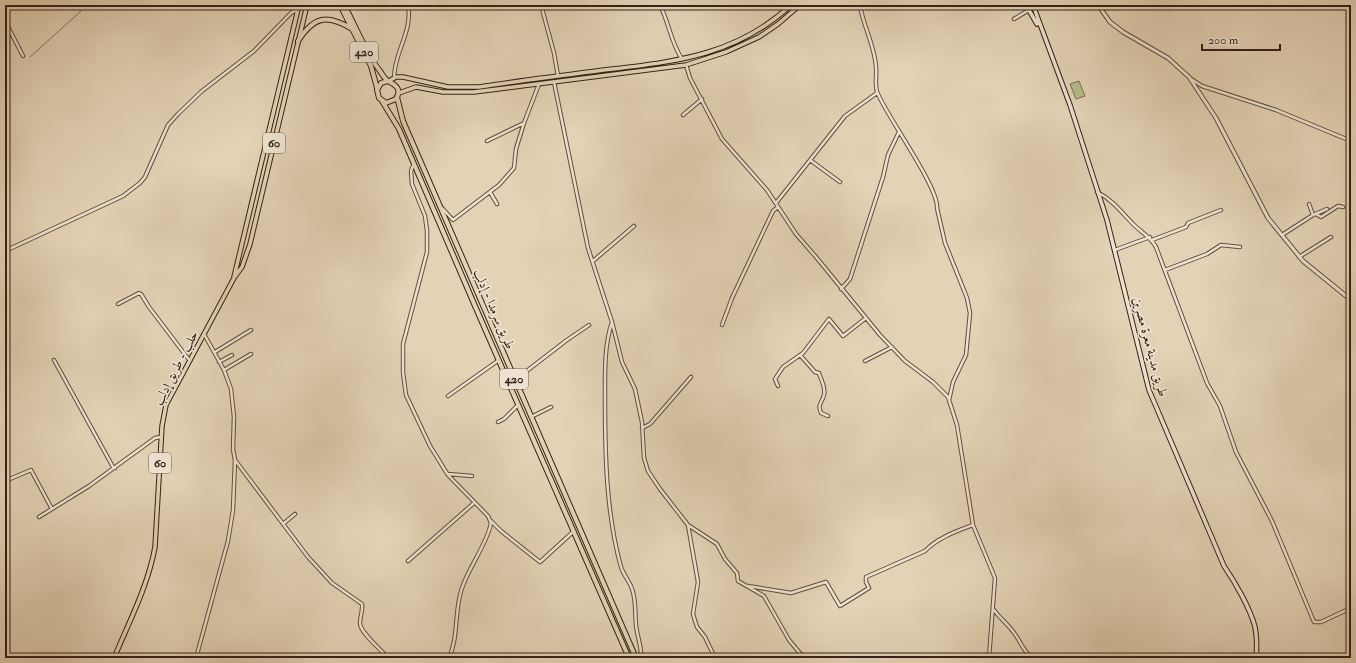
<svg xmlns="http://www.w3.org/2000/svg" width="1356" height="663" viewBox="0 0 1356 663" font-family="'IM FELL Double Pica',Amiri,serif">
	<rect width="100%" height="100%" fill="#e3d2b5"/>
	<filter id="stains"><feTurbulence type="fractalNoise" baseFrequency=".005" numOctaves="4"/><feColorMatrix values="0 0 0 0 .2 0 0 0 0 .09 0 0 0 0 .02 0 0 0 .5 -.17"/></filter>
	<radialGradient id="worn" r=".72"><stop offset=".6" stop-color="#630" stop-opacity="0"/><stop offset="1" stop-color="#630" stop-opacity=".3"/></radialGradient>
	<path fill="#b5bb8c" stroke="#746e52" d="M 1079,81 L 1085,96 L 1076,99 L 1070,84 Z"/>
	<g fill="none" stroke-linecap="round" stroke-linejoin="round">
		<path stroke="#6e7b73" stroke-width="1" d="M 30,57 L 80,12 L 82,5"/>
		<g stroke="#604e3f" stroke-width="4.5">
			<path id="minor" d="M 541,5 L 554,53 L 558,76
				M 660,5 C 669,23 671,43 682,59
				M 860,5 C 863,26 875,46 876,67 C 877,75 874,87 878,94 C 888,118 939,188 937,208 L 945,243 L 967,298 L 970,313 L 966,355 L 953,382 L 949,400
				M 1014,19 L 1029,10
				M 5,21 L 23,56
				M 686,65 L 690,78 L 722,139 L 767,190 L 796,234 L 816,257 L 880,335 L 905,361 L 933,382 L 948,397 L 957,425 L 973,525 L 995,578 L 989,658
				M 394,78 C 394,52 413,32 408,5
				M 1191,79 L 1202,86 L 1276,110 L 1351,141
				M 554,82 L 588,248 L 612,322 L 622,362 L 635,389 L 642,422 L 644,458 L 648,471 L 660,489 L 688,525 L 698,582 L 693,614 L 697,627 L 705,637 L 715,658
				M 683,115 L 702,99
				M 487,141 L 524,123 L 539,84
				M 810,160 L 840,182
				M 414,163 L 411,171 L 412,184 L 425,216 L 427,231 L 427,252 L 403,344 L 403,372 L 406,395 L 430,446 L 448,475 L 488,516 L 491,523 C 488,542 469,567 462,588 C 454,610 459,636 449,658
				M 490,192 L 497,204
				M 1097,192 C 1113,200 1122,213 1134,225 C 1143,234 1149,235 1156,247 L 1207,383 L 1220,406 L 1236,452 L 1272,521 L 1314,622 L 1321,622 L 1351,608
				M 776,203 L 845,116 L 877,93
				M 1309,204 L 1313,215
				M 442,208 L 453,220 L 499,185 L 514,168 L 516,149 L 524,123
				M 1316,214 L 1321,217 L 1338,206 L 1343,207
				M 1282,235 L 1313,215 L 1327,209
				M 1152,240 L 1186,227 L 1188,223 L 1221,210
				M 1115,250 L 1150,237
				M 5,251 L 123,196 L 140,183 L 145,177 L 168,125 L 178,114 L 202,91 L 254,51 L 292,12 L 298,10
				M 1299,257 L 1331,237
				M 593,261 L 634,226
				M 1165,270 L 1207,254 L 1221,245 L 1240,247
				M 841,289 L 850,279 L 883,177 L 888,155 L 899,132
				M 118,304 L 139,293 L 141,294 L 149,307 L 190,361
				M 612,322 C 604,346 605,373 605,398 C 605,454 606,513 621,567 C 624,576 631,583 633,592 C 636,603 635,614 636,625 C 637,636 642,647 641,658
				M 722,325 L 732,298 L 773,211 L 778,207
				M 215,352 L 251,330
				M 800,355 L 815,372 L 819,373 C 821,381 826,386 824,395 C 822,403 817,404 821,413 L 828,416
				M 54,360 L 113,467 L 115,468
				M 865,361 L 892,347
				M 219,362 L 232,355
				M 224,370 L 251,354
				M 515,380 L 567,340 L 589,325
				M 778,386 L 775,379 L 783,367 L 803,353 L 829,319 L 843,336 L 866,318
				M 448,396 L 499,360
				M 531,417 L 551,407
				M 498,422 L 504,419 L 518,405
				M 642,428 L 650,424 L 691,377
				M 235,460 L 308,557 L 332,583 L 362,604 C 363,611 360,616 360,623 C 360,633 382,650 388,658
				M 448,474 L 472,476
				M 5,481 L 31,470 L 52,509
				M 39,517 L 89,486 L 155,438 L 161,437
				M 491,521 L 501,531 L 540,562 L 574,531
				M 283,524 L 295,514
				M 688,525 L 717,544 L 725,559 L 737,573 L 738,581 L 764,596 L 789,640 L 804,658
				M 408,561 L 474,503
				M 748,586 L 791,593 L 826,582 L 840,606 L 869,588 L 866,582 L 866,577 L 925,551 C 937,538 957,531 973,525
				M 994,610 C 999,617 1006,623 1011,629 C 1020,639 1022,650 1032,658
				M 196,658 L 228,541 L 233,510 L 235,460 L 233,449 L 234,417 L 231,389 L 224,370 L 204,334"/>
		</g>
		<g stroke="#604e3f" stroke-width="5">
			<path id="tertiary" d="M 1098,5 L 1110,22 L 1123,32 L 1168,58 L 1189,77 L 1216,118 L 1268,218 L 1303,261 L 1351,300"/>
		</g>
		<g stroke="#342218" stroke-width="5.5">
			<path id="secondary" d="M 1026,5 L 1037,24
				M 1033,5 L 1070,105 L 1107,220 L 1149,390 L 1224,566 C 1235,582 1250,608 1255,627 C 1257,637 1257,648 1256,658"/>
		</g>
		<g stroke="#342218" stroke-width="5.5">
			<path id="primary" d="M 389,81 L 396,77 L 403,77 L 448,87 L 479,87 C 518,81 557,76 597,71 C 670,62 734,58 791,5
				M 399,93 L 416,87 L 443,92 L 474,92 L 686,65 L 726,52 L 759,37 L 778,24 L 800,5
				M 234,277 L 299,5
				M 114,658 C 129,622 148,586 155,547 L 162,426 L 166,405 L 234,278 L 242,267 L 250,244 L 307,5"/>
		</g>
		<g stroke="#342218" stroke-width="6">
			<path id="trunk" d="M 340,5 L 371,66 L 377,88
				M 344,5 C 356,26 365,52 380,71 C 382,74 385,79 388,81 C 396,85 402,89 396,99 L 386,103 L 379,98 L 377,90 L 381,83 L 388,81
				M 298,41 C 314,16 327,14 352,29
				M 397,97 L 403,121 L 636,658
				M 382,101 L 399,129 L 475,306 L 629,658"/>
		</g>
		<use href="#minor" stroke="#ede2cf" stroke-width="2.5"/>
		<use href="#tertiary" stroke="#ede2cf" stroke-width="3"/>
		<use href="#secondary" stroke="#ede2cf" stroke-width="3.5"/>
		<use href="#primary" stroke="#e3d2b5" stroke-width="3.5"/>
		<use href="#trunk" stroke="#e3d2b5" stroke-width="4"/>
	</g>
	<g text-anchor="middle" dominant-baseline="central" stroke-width="3.5" stroke-linejoin="round" paint-order="stroke">
		<g fill="#ede2cf" stroke="#6c5c4f" stroke-width="1">
			<rect x="350" y="42" width="28" height="20" rx="3"/>
			<rect x="263" y="133" width="22" height="20" rx="3"/>
			<rect x="500" y="369" width="28" height="20" rx="3"/>
			<rect x="149" y="453" width="22" height="20" rx="3"/>
		</g>
		<g font-size="12" font-weight="bold" fill="#342218">
			<text x="364" y="52">420</text>
			<text x="274" y="143">60</text>
			<text x="514" y="379">420</text>
			<text x="160" y="463">60</text>
		</g>
		<g font-size="13" fill="#342218" stroke="#ede2cf">
			<text transform="translate(494 309) rotate(67)">طريق سرمدا - إدلب</text>
			<text transform="translate(1150 347) rotate(75)">طريق مدينة معرة مصرين</text>
			<text transform="translate(176 368) rotate(-63)">حلب - طريق إدلب</text>
		</g>
	</g>
	<rect width="1356" height="663" fill="none" stroke="#e3d2b5" stroke-width="20"/>
	<rect x="6" y="6" width="1344" height="651" fill="none" stroke="#342218" stroke-width="2"/>
	<rect x="10" y="10" width="1336" height="643" fill="none" stroke="#342218"/>
	<path d="M1202 44v6h78v-6" fill="none" stroke="#342218" stroke-width="2"/>
	<text x="1208" y="44" font-size="12" fill="#342218" stroke="#ede2cf" stroke-width="3" paint-order="stroke">200 m</text>
	<rect width="100%" height="100%" filter="url(#stains)"/>
	<rect width="100%" height="100%" fill="url(#worn)"/>
</svg>
